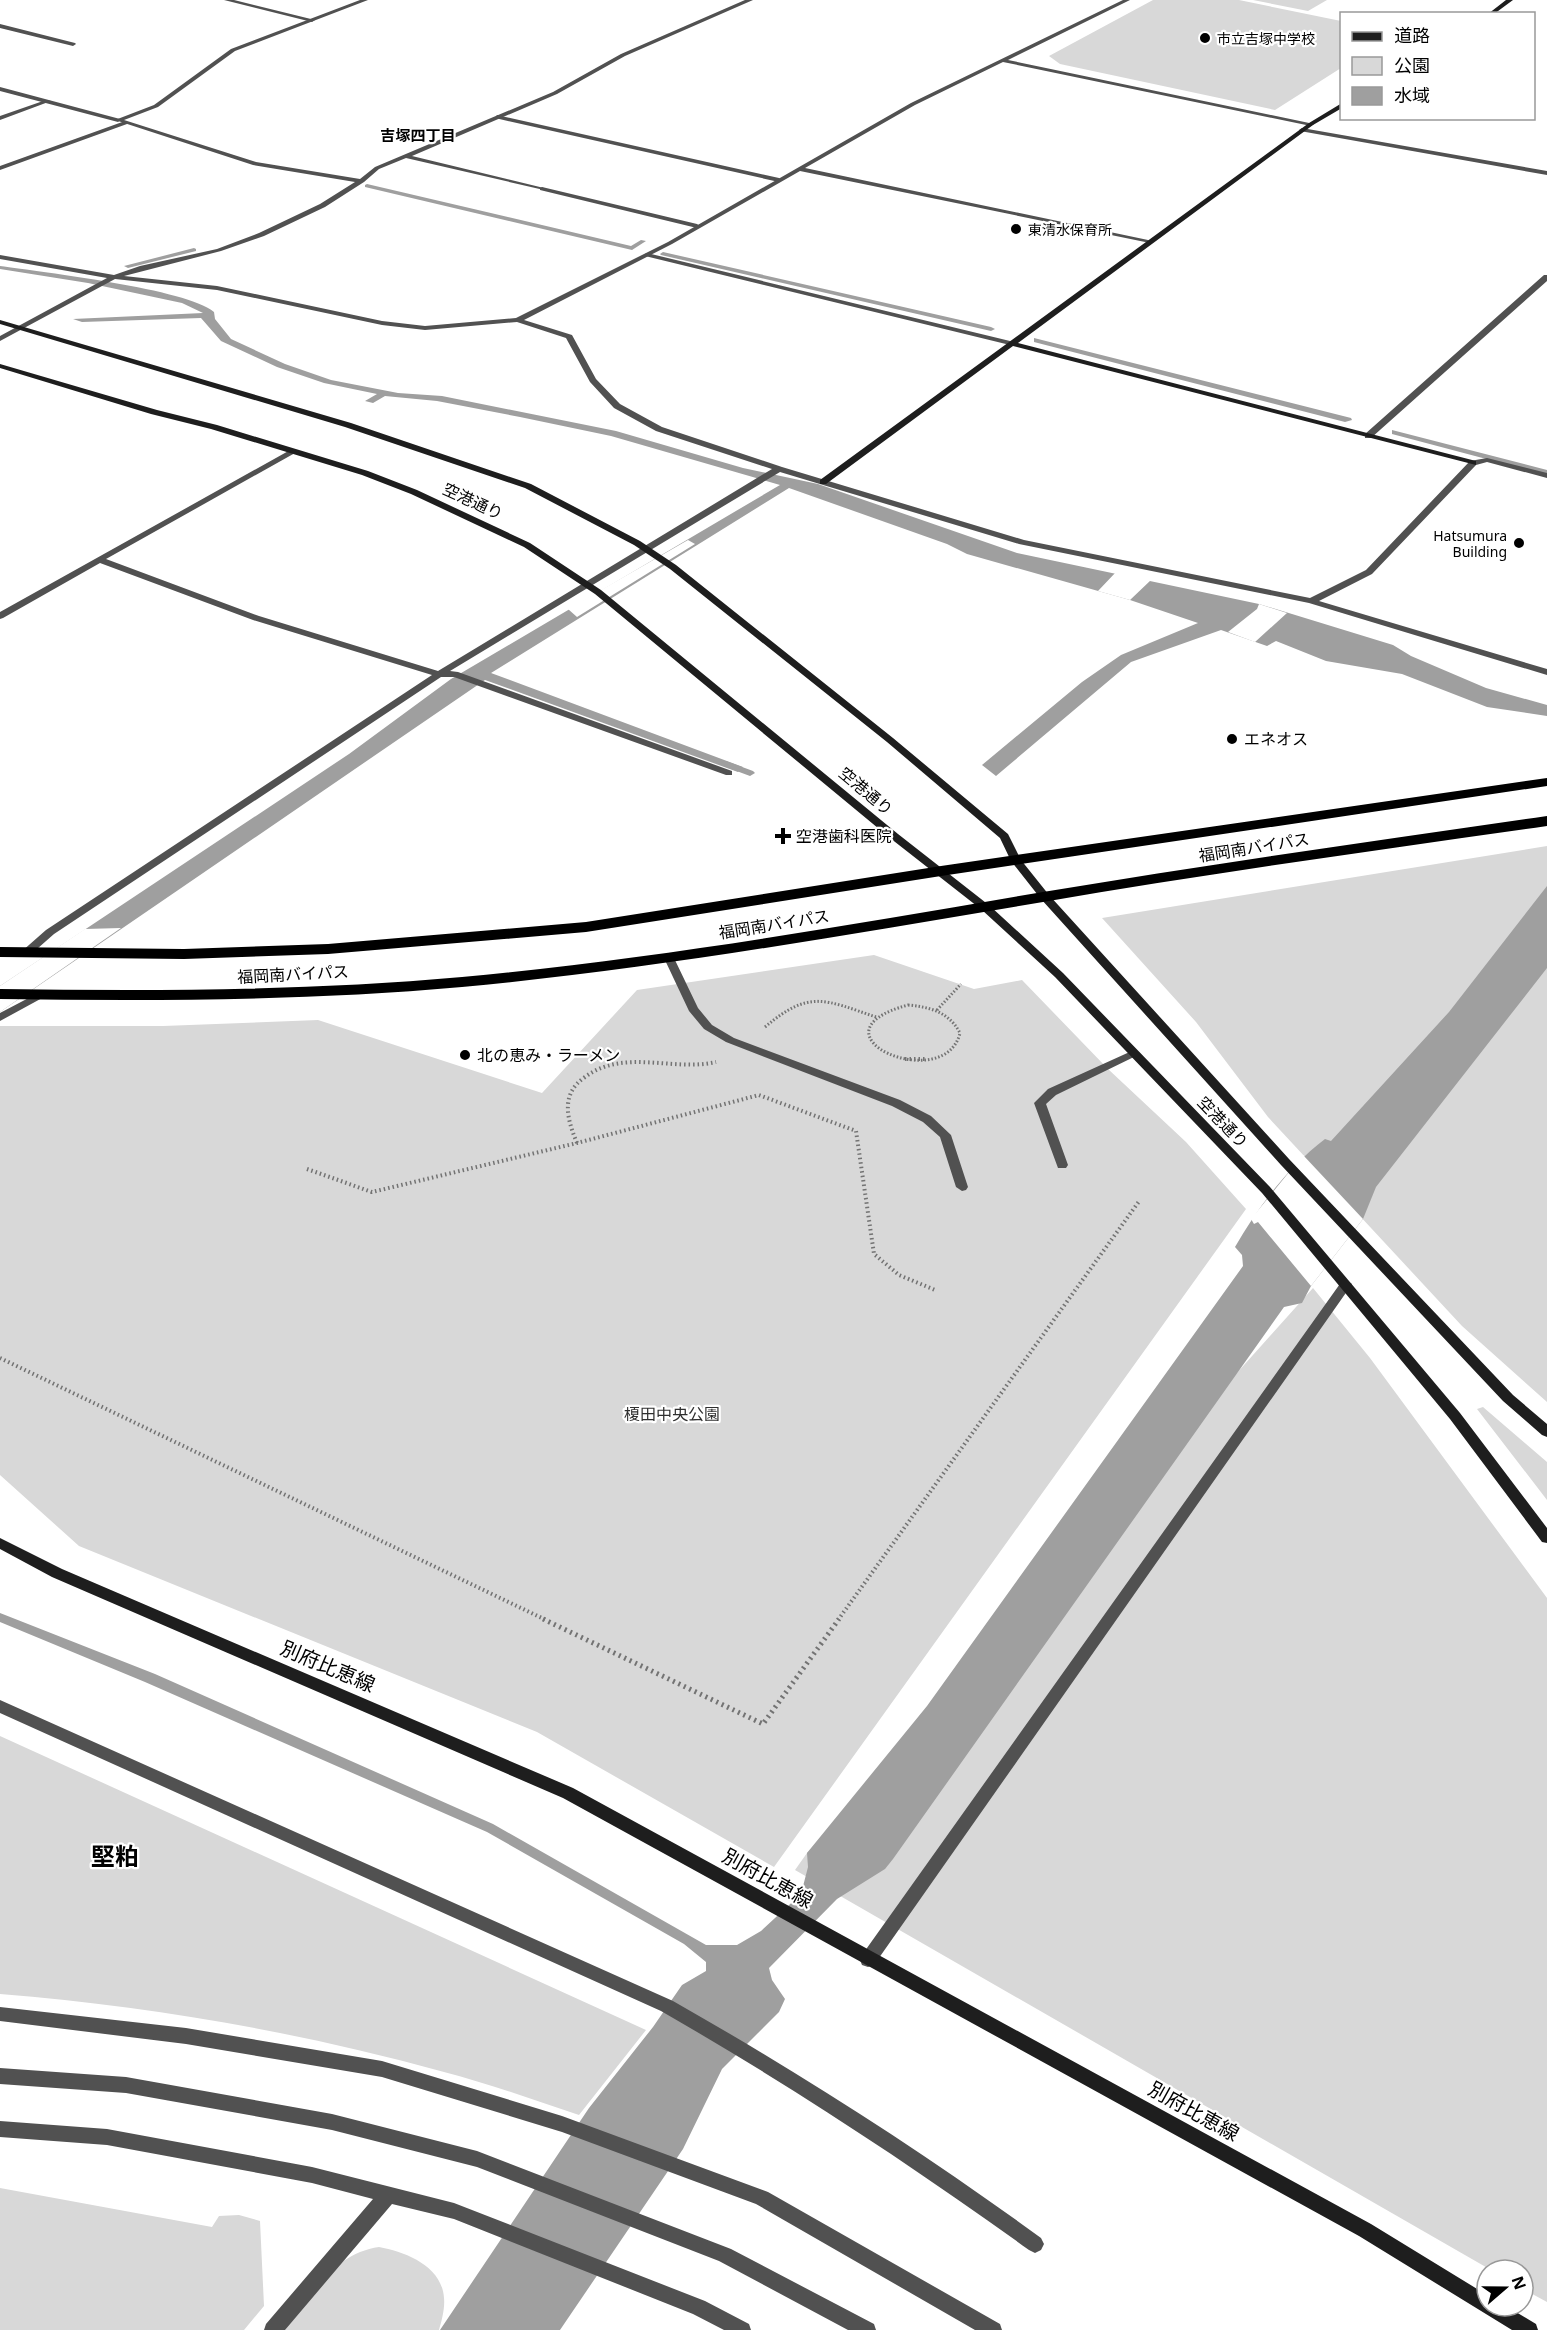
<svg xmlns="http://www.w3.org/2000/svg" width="1547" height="2330" viewBox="0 0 1547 2330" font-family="'Noto Sans','Noto Sans JP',sans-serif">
	<rect width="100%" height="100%" fill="#fff"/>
	<path fill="#d8d8d8" d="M 1153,0 L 1239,0 L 1341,21 L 1341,68 L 1275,110 L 1060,64 L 1049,56 Z
		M 1253,0 L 1327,0 L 1308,11 Z
		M 1547,846 L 1547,1402 L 1462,1326 L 1268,1117 L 1196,1022 L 1102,918 Z
		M 874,955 L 974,989 L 1022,980 L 1108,1069 L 1186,1142 L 1246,1209 L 774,1867 L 537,1732 L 79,1546 L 0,1475 L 0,1026 L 163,1026 L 318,1020 L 542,1093 L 637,990 Z
		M 1313,1288 L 1370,1358 L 1547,1598 L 1547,2302 L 1523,2289 L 1523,2270 L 1491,2270 L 795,1870 L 807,1853 Z
		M 1483,1407 L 1547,1462 L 1547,1500 L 1477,1409 Z
		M 0,1736 L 646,2030 L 579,2115 C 534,2100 490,2084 444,2072 C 299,2032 151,2006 0,1994 Z
		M 0,2188 L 212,2227 L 219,2216 L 239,2215 L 260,2221 L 264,2306 L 244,2330 L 0,2330 Z
		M 379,2247 C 406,2252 442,2266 444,2298 C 445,2308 442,2320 439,2330 L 280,2330 C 306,2298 334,2253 379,2247 Z"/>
	<path fill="#9f9f9f" d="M 0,266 C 42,272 188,289 214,312 L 215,319 L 231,339 L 285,364 L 331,380 L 398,393 L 442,396 L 616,431 L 743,468 L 818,484 L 1017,553 L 1259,604 L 1393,645 L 1411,656 L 1486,688 L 1547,705 L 1547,716 L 1487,707 L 1402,674 L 1326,661 L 1276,641 L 1267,646 L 1221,630 L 1131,662 L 996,776 L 982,765 L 1082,682 L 1121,655 L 1198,623 L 1130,600 L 967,554 L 947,544 L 789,488 L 491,673 L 743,767 L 738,772 L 485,680 L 0,1012 L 0,986 L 349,754 L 451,679 L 780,485 L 611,436 L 520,417 L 437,401 L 385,396 L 373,403 L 365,401 L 377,394 L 324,383 L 277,367 L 221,341 L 201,318 L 82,322 L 73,319 L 203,313 L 182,303 L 88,283 L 0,269 Z
		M 1547,886 L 1547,968 L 1376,1187 L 1363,1219 L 1311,1286 L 1302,1303 L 1284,1307 L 893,1859 L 885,1869 L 837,1899 L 769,1968 L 772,1980 L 785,1999 L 779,2012 L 722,2069 L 683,2149 L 560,2330 L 440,2330 L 589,2108 L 653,2027 L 682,1985 L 706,1971 L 706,1962 L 684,1944 L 487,1832 L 145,1682 L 0,1622 L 0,1613 L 155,1674 L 493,1824 L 706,1945 L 737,1945 L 761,1931 L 801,1894 L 808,1867 L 807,1853 L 927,1706 L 1243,1266 L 1242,1255 L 1235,1247 C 1258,1207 1288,1167 1325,1139 L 1331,1141 L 1449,1012 Z"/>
	<path fill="#fff" d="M 688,540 L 695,544 L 577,617 L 568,609 Z
		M 1116,572 L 1151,580 L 1130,600 L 1098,591 Z
		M 1259,604 L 1287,613 L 1255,642 L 1228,632 L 1257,609 Z
		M 121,928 L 0,1012 L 0,986 L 85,929 Z
		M 1303,1155 L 1363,1219 L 1311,1286 L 1258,1222 L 1254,1224 L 1251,1219 Z"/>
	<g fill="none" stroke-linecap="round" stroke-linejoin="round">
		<path fill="#9f9f9f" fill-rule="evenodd" d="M 367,184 L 631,246 L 641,240 L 646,241 L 632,250 L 365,187 L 365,185 Z
			M 194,248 L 196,249 L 196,251 L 128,268 L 124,266 Z
			M 663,252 L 991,327 L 995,329 L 991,331 L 661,255 L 660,254 Z
			M 1034,338 L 1351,418 L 1352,420 L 1345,422 L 1034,342 Z
			M 1392,430 L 1547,470 L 1547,475 L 1392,434 Z
			M 726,761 L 753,771 L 755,773 L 750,776 L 723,766 L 721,764 Z"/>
		<path stroke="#737373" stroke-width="3" stroke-dasharray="1.5 2" stroke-linecap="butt" d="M 908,1005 C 930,1007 949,1012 960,1033 C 945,1096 801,1034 908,1005 Z
			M 937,1010 L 961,984
			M 765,1027 C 810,989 825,1000 876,1017"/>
		<path stroke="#737373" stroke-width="4" stroke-dasharray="1.5 3" stroke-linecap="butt" d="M 905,1059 L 927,1059
			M 577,1143 C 567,1119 560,1094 585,1077 C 624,1048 673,1072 716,1062
			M 307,1169 L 372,1192 L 577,1143 L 759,1095 L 856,1131 L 874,1254 L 899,1275 L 935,1290
			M 0,1358 L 546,1620
			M 838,1620 L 1140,1200"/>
		<path stroke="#737373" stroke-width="5" stroke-dasharray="2 4" stroke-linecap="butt" d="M 543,1619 L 763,1724 L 839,1619"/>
		<path fill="#515151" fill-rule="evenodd" d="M 224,0 L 234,0 L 315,20 L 312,22 Z
			M 0,87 L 120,119 L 121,120 L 118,122 L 0,91 Z
			M 497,115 L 779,178 L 782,180 L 779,182 L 495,118 Z
			M 125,121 L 127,122 L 127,124 L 0,170 L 0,166 Z
			M 542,187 L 697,224 L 700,226 L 697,228 L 540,190 L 540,188 Z
			M 647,253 L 1010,341 L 1014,343 L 1010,345 L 645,256 L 645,254 Z
			M 669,955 L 674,958 L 698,1008 L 712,1025 L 734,1038 L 900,1100 L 931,1116 L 951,1135 L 968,1187 L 966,1190 L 962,1191 L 956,1187 L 940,1137 L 923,1122 L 892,1106 L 726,1042 L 704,1029 L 689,1011 L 664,958 Z
			M 1134,1050 L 1140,1053 L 1138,1055 L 1056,1095 L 1046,1104 L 1068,1165 L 1066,1168 L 1058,1168 L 1034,1103 L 1048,1089 Z
			M 0,1700 L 673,2001 C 800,2073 923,2152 1041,2238 L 1044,2244 L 1041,2250 L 1035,2253 L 1029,2250 C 910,2164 788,2084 661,2011 L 0,1713 Z
			M 0,2007 L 186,2028 L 382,2061 L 562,2116 L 768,2192 L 1000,2324 L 1002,2330 L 975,2330 L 756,2204 L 562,2132 L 382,2077 L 186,2044 L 0,2021 Z
			M 0,2068 L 126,2077 L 332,2114 L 477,2151 L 731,2249 L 874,2324 L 876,2330 L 848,2330 L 719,2261 L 477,2167 L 332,2130 L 126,2093 L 0,2084 Z
			M 0,2121 L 107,2129 L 312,2167 L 454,2203 L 705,2301 L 749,2324 L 751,2330 L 724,2330 L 693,2314 L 454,2219 L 392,2204 L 285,2330 L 264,2330 L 266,2324 L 373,2199 L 312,2183 L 107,2145 L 0,2137 Z"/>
		<path fill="#515151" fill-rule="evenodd" d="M 360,0 L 368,0 L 235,51 L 158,107 L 124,120 L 256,162 L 360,179 L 375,167 L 553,92 L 621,54 L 745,0 L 753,0 L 625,56 L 557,94 L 412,156 L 544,188 L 544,190 L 406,158 L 379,169 L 364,182 L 325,207 L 264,236 L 221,251 L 124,276 L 217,286 L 382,321 L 425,326 L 516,318 L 668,242 L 911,103 L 1123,0 L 1130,0 L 1008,60 L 1314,124 L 1311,126 L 1003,62 L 915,105 L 805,168 L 1148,240 L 1151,242 L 1150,243 L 800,171 L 672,244 L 524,320 L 572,335 L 596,379 L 620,404 L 662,427 L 782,467 L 1024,540 L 1310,598 L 1366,570 L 1470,461 L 1487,458 L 1547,473 L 1547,478 L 1487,462 L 1476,465 L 1372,574 L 1319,601 L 1547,669 L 1547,675 L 1309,603 L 1019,544 L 780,472 L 450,671 L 458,672 L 732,771 L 732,775 L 726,775 L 454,677 L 441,677 L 54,934 L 29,956 L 21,956 L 20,954 L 21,952 L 46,930 L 432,675 L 253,620 L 100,563 L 3,618 L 0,619 L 0,612 L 292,449 L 295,449 L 295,453 L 106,559 L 259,616 L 438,671 L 772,469 L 656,431 L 614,408 L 590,382 L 566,338 L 517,322 L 425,330 L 382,325 L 217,290 L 115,279 L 0,341 L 0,336 L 107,278 L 0,259 L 0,255 L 114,275 L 140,266 L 217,249 L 259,233 L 320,204 L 355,182 L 253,165 L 115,120 L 154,105 L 231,49 Z
			M 0,24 L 75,43 L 76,44 L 73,46 L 0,28 Z
			M 46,100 L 51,101 L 0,120 L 0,116 Z
			M 1302,128 L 1547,171 L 1547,175 L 1300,131 L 1299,130 Z
			M 1544,275 L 1547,275 L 1547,281 L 1371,438 L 1365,438 L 1365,434 Z
			M 40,992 L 44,993 L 46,995 L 44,997 L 0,1021 L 0,1013 Z
			M 1346,1280 L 1352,1284 L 1350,1287 L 874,1965 L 868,1967 L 862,1965 L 860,1960 L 862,1955 L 1342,1281 Z"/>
		<path fill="#1e1e1e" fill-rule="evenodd" d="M 1506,0 L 1513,0 L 1494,14 L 1488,14 Z
			M 1342,103 L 1342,108 L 1313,125 L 1018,343 L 1476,461 L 1476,465 L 1013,346 L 826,484 L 820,484 L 820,480 L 1309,123 Z
			M 0,320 L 351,423 L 531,484 L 640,541 L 676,565 L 893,738 L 1008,834 L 1021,860 L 1049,895 L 1289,1159 L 1513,1395 L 1547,1424 L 1547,1437 L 1542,1435 L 1503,1401 L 1281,1165 L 1041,899 L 1011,861 L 1000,838 L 887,742 L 670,569 L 634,545 L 525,488 L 345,427 L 0,324 Z
			M 0,364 L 157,410 L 217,425 L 368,471 L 417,490 L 530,543 L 601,590 L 898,834 L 990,906 L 1063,973 L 1270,1187 L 1460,1413 L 1547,1528 L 1547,1543 L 1542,1542 L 1450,1419 L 1262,1193 L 1055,977 L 982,910 L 890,838 L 595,594 L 524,547 L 411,494 L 362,475 L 211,429 L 151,414 L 0,368 Z
			M 0,1538 L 62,1569 L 573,1788 L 1371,2224 L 1487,2295 L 1487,2306 L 1506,2306 L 1536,2324 L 1538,2330 L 1512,2330 L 1359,2236 L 563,1798 L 52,1577 L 0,1549 Z"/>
		<path fill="#000" fill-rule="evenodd" d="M 1547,778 L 1547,786 L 941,876 L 586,932 L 328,954 L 184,959 L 0,957 L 0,947 L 184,949 L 328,944 L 586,922 L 941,866 Z
			M 1547,816 L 1547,826 C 1379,850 1211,873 1043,902 C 850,934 657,969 462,987 C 308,1001 154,1001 0,999 L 0,989 C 154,991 308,991 462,977 C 657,959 850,925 1043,892 C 1211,864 1379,840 1547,816 Z"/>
	</g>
	<g fill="#000" stroke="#fff" stroke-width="2">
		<circle cx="1205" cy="38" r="6"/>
		<circle cx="1016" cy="229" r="6"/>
		<circle cx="1519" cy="543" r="6"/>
		<circle cx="1232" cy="739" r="6"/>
		<path d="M780 827h6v6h6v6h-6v6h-6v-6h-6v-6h6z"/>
		<circle cx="465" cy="1055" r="6"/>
	</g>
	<g text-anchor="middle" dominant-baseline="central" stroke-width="4.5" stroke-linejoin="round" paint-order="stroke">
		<g font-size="14" fill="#000" stroke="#fff" text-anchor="start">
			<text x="1217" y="38">市立吉塚中学校</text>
			<text x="1028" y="229">東清水保育所</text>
			<text x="1507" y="535" text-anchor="end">Hatsumura<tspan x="1507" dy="16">Building</tspan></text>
		</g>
		<g font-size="15" font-weight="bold" fill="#000" stroke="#fff">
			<text x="418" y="135">吉塚四丁目</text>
		</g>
		<g font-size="16" fill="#000" stroke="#fff">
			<text transform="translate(473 501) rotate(25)">空港通り</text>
			<text transform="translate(866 791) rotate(40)">空港通り</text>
			<text transform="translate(1254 847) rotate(-9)">福岡南バイパス</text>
			<text transform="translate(774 924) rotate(-9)">福岡南バイパス</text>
			<text transform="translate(293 974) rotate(-3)">福岡南バイパス</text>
			<text transform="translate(1223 1122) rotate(46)">空港通り</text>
		</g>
		<g font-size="16" fill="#000" stroke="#fff" text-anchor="start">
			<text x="1244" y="739">エネオス</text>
			<text x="796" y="836">空港歯科医院</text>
			<text x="477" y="1055">北の恵み・ラーメン</text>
		</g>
		<g font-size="16" fill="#2f2f2f" stroke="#fff">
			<text x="672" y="1414">榎田中央公園</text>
		</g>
		<g font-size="20" fill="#000" stroke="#fff">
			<text transform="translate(328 1666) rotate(23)">別府比恵線</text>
			<text transform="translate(768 1878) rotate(29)">別府比恵線</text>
			<text transform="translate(1194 2111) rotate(29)">別府比恵線</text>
		</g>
		<g font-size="24" font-weight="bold" fill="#000" stroke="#fff">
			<text x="115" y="1855">堅粕</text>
		</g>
	</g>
	<rect x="1340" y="12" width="195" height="108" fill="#ffffff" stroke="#999999" stroke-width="1.5"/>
	<rect x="1352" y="32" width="30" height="9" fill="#1e1e1e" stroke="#999999" stroke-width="1.5"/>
	<text x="1394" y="42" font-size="18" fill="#000000">道路</text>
	<rect x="1352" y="57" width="30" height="18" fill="#d8d8d8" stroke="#999999" stroke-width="1.5"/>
	<text x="1394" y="72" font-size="18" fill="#000000">公園</text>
	<rect x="1352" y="87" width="30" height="18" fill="#9f9f9f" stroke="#999999" stroke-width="1.5"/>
	<text x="1394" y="102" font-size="18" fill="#000000">水域</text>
	<g transform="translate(1505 2288) rotate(70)"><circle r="28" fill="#ffffff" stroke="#999999" stroke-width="1.5"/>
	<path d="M0-4.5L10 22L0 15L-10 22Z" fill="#000000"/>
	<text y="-9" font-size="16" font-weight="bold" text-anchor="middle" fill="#000000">N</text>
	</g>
</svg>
